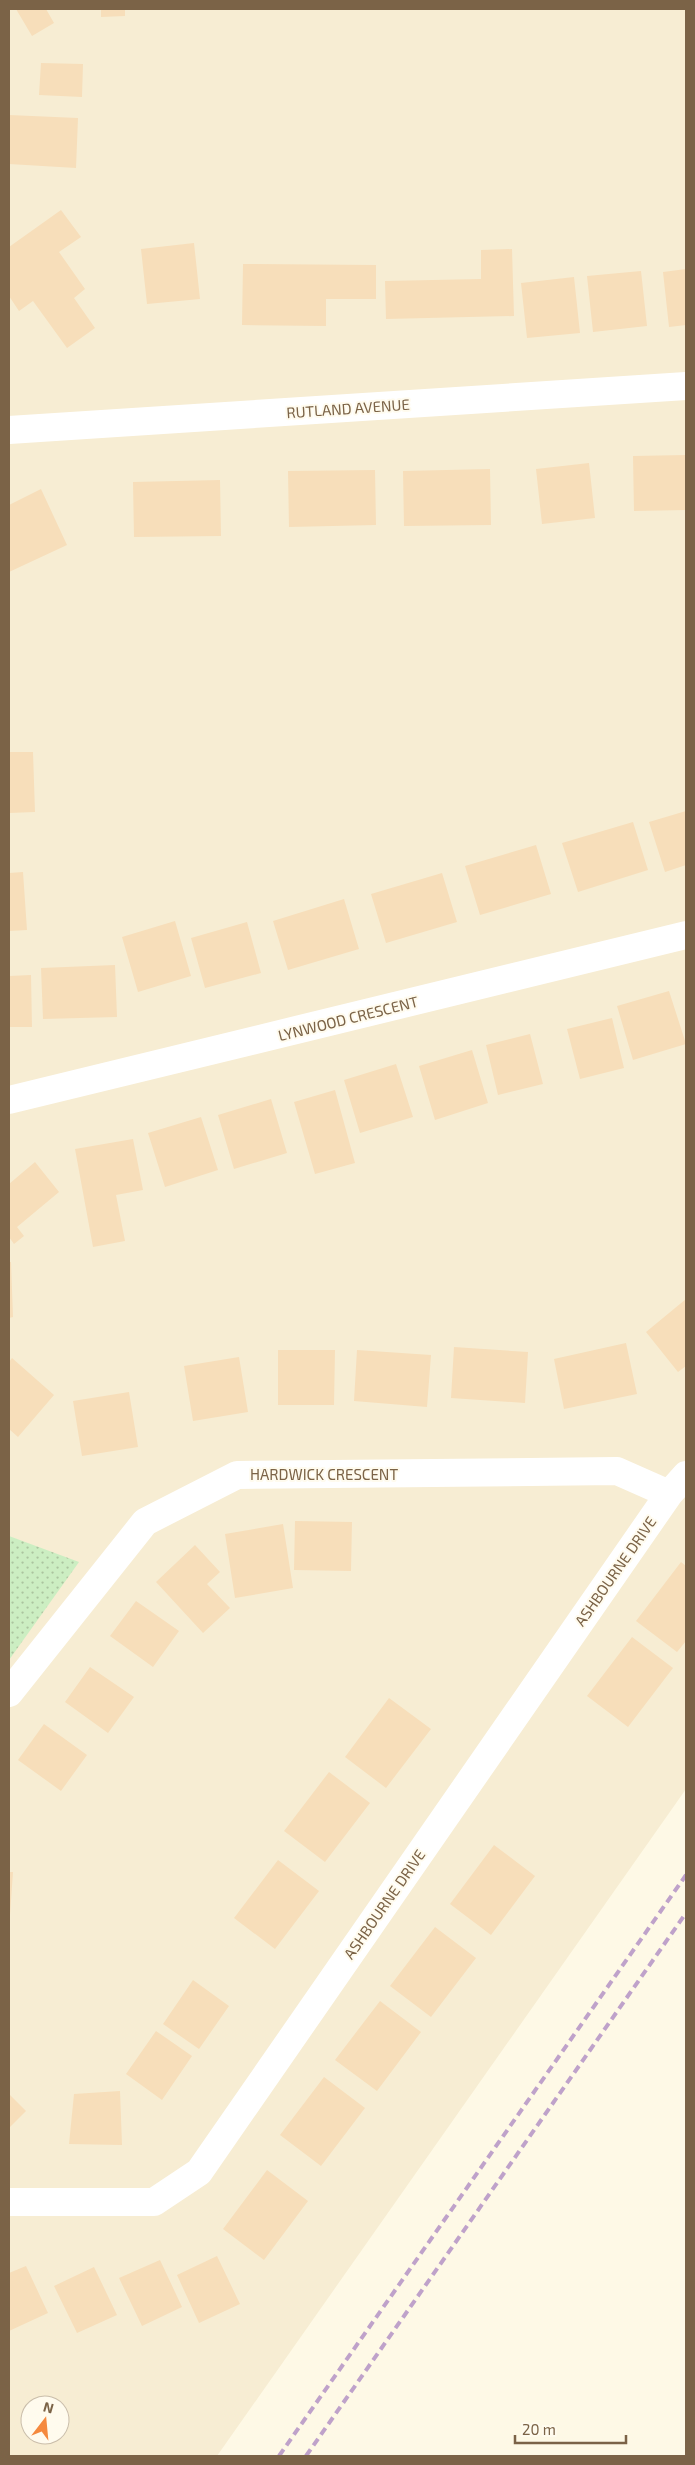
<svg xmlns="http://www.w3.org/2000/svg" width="695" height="2465" viewBox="0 0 695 2465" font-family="'Exo 2',sans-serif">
	<defs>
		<pattern id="grass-dots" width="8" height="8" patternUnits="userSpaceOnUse" patternTransform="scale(1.25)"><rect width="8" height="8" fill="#cceec2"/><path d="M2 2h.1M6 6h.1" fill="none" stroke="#abc49f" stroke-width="1.8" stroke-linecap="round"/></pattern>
	</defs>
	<rect width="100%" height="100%" fill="#fef9e6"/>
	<path fill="#f7edd3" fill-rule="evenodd" d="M 9,9 L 686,9 L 686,1789 L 217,2456 L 9,2456 ZM 30,2405 L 60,2405 L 60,2435 L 30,2435 Z"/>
	<path fill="url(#grass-dots)" d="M 9,1536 L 79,1562 L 9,1660 Z"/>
	<path fill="#f7deba" d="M 16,9 L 46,9 L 54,23 L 32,36 Z
		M 101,9 L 125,9 L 125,16 L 101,17 Z
		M 41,63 L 83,64 L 82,97 L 39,95 Z
		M 9,115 L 78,118 L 76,168 L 9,164 Z
		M 61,210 L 81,237 L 59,252 L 85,289 L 74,298 L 95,328 L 67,348 L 33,301 L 19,311 L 9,296 L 9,247 Z
		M 194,243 L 200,299 L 147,304 L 141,249 Z
		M 512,249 L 514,316 L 386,319 L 385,281 L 481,279 L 481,250 Z
		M 243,264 L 376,265 L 376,299 L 326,299 L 326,326 L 242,325 Z
		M 686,269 L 686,325 L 669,327 L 663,272 Z
		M 641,271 L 647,326 L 593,332 L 587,276 Z
		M 574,277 L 580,333 L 527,338 L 521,283 Z
		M 686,455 L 686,510 L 634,511 L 633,456 Z
		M 589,463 L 595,518 L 542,524 L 536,469 Z
		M 490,469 L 491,525 L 404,526 L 403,471 Z
		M 375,470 L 376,525 L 289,527 L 288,471 Z
		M 220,480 L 221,536 L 134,537 L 133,482 Z
		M 41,489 L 67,545 L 9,572 L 9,505 Z
		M 9,752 L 33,752 L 35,812 L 9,813 Z
		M 686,811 L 686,865 L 665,872 L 649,822 Z
		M 633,822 L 648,870 L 578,892 L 562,843 Z
		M 536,845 L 551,894 L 480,915 L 465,866 Z
		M 23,872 L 27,930 L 9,931 L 9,873 Z
		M 442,873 L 457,922 L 386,943 L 371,894 Z
		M 344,899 L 359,949 L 288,970 L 273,921 Z
		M 175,921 L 191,976 L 138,992 L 122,937 Z
		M 247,922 L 261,973 L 205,988 L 191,938 Z
		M 115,965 L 117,1017 L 43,1019 L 41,968 Z
		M 31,975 L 32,1027 L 9,1027 L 9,976 Z
		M 669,991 L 686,1044 L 633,1060 L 617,1006 Z
		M 612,1018 L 624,1068 L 580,1079 L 567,1029 Z
		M 530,1034 L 543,1084 L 498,1095 L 486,1045 Z
		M 472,1050 L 488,1103 L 435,1120 L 419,1066 Z
		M 396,1064 L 413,1117 L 360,1133 L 344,1080 Z
		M 335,1090 L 355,1163 L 315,1174 L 294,1102 Z
		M 271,1099 L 287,1153 L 234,1169 L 218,1115 Z
		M 201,1117 L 218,1170 L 165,1187 L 148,1133 Z
		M 133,1139 L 143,1190 L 116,1195 L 125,1241 L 93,1247 L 75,1149 Z
		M 35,1162 L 59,1192 L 17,1227 L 24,1236 L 14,1244 L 9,1237 L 9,1184 Z
		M 9,1262 L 11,1262 L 13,1317 L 9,1318 Z
		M 686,1299 L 686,1366 L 678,1372 L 646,1332 Z
		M 626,1343 L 637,1394 L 564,1409 L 554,1359 Z
		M 454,1347 L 528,1352 L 525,1403 L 451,1398 Z
		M 278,1350 L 335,1350 L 334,1405 L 278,1405 Z
		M 357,1350 L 431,1355 L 427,1407 L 354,1401 Z
		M 239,1357 L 248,1412 L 193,1421 L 184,1366 Z
		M 12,1358 L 54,1395 L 18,1437 L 9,1429 L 9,1362 Z
		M 129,1392 L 138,1447 L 82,1456 L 73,1401 Z
		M 295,1521 L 352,1522 L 351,1571 L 294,1570 Z
		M 283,1524 L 293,1588 L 235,1598 L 225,1534 Z
		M 195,1545 L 220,1572 L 207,1584 L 230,1608 L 203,1633 L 156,1582 Z
		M 681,1562 L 686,1566 L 686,1641 L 677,1652 L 636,1621 Z
		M 136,1601 L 179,1631 L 153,1667 L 110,1636 Z
		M 632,1637 L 673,1668 L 628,1727 L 587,1696 Z
		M 90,1667 L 134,1697 L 108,1733 L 65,1702 Z
		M 389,1698 L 431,1729 L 386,1788 L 345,1757 Z
		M 44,1724 L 87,1755 L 61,1791 L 18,1760 Z
		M 329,1772 L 370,1803 L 325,1862 L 284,1831 Z
		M 494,1845 L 535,1876 L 491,1935 L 450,1904 Z
		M 278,1860 L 319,1891 L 275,1949 L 234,1918 Z
		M 9,1872 L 13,1872 L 10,1915 L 9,1915 Z
		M 435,1927 L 476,1958 L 431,2017 L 390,1986 Z
		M 193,1980 L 229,2006 L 199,2049 L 163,2024 Z
		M 380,2001 L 421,2032 L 377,2091 L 335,2060 Z
		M 156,2031 L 192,2056 L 162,2100 L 126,2074 Z
		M 324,2077 L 365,2108 L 321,2166 L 280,2135 Z
		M 120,2091 L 122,2145 L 69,2144 L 74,2094 Z
		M 9,2094 L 26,2111 L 9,2128 Z
		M 267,2170 L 308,2201 L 264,2260 L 223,2229 Z
		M 217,2256 L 240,2304 L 199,2323 L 177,2275 Z
		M 160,2260 L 182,2307 L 142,2326 L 119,2278 Z
		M 26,2266 L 48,2313 L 9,2331 L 9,2273 Z
		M 94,2267 L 117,2315 L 77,2333 L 54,2286 Z"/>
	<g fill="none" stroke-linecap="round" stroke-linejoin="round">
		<path stroke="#fff" stroke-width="28" d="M 9,430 L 686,386
			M 9,1100 L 686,935
			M 9,1693 L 145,1522 L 237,1475 L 617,1471 L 669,1494
			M 9,2202 L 154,2202 L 199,2172 L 669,1494 L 686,1475"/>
		<path stroke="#bfa2ca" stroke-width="4" stroke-dasharray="8 5" stroke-linecap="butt" d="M 279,2456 L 686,1875
			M 306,2456 L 686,1913"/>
	</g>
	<g text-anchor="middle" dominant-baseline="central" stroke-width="4" stroke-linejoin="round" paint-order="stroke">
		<g font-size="15" fill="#7b6347" stroke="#fffbee">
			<text transform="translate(348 408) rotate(-4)">RUTLAND AVENUE</text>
			<text transform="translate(348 1018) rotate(-14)">LYNWOOD CRESCENT</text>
			<text x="324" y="1474">HARDWICK CRESCENT</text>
			<text transform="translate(615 1571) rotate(-55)">ASHBOURNE DRIVE</text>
			<text transform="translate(384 1904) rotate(-55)">ASHBOURNE DRIVE</text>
		</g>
	</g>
	<rect width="695" height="2465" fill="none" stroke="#7b6347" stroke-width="20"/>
	<g transform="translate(45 2420) rotate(16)"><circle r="24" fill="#fffbee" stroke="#cabeab"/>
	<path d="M0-4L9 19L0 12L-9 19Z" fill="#f5893e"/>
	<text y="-8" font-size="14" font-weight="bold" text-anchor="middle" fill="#7b6347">N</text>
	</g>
	<path d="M515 2435v8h111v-8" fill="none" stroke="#7b6347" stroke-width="2.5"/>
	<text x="522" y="2435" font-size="15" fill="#7b6347" stroke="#fffbee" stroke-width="4" paint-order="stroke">20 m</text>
</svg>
